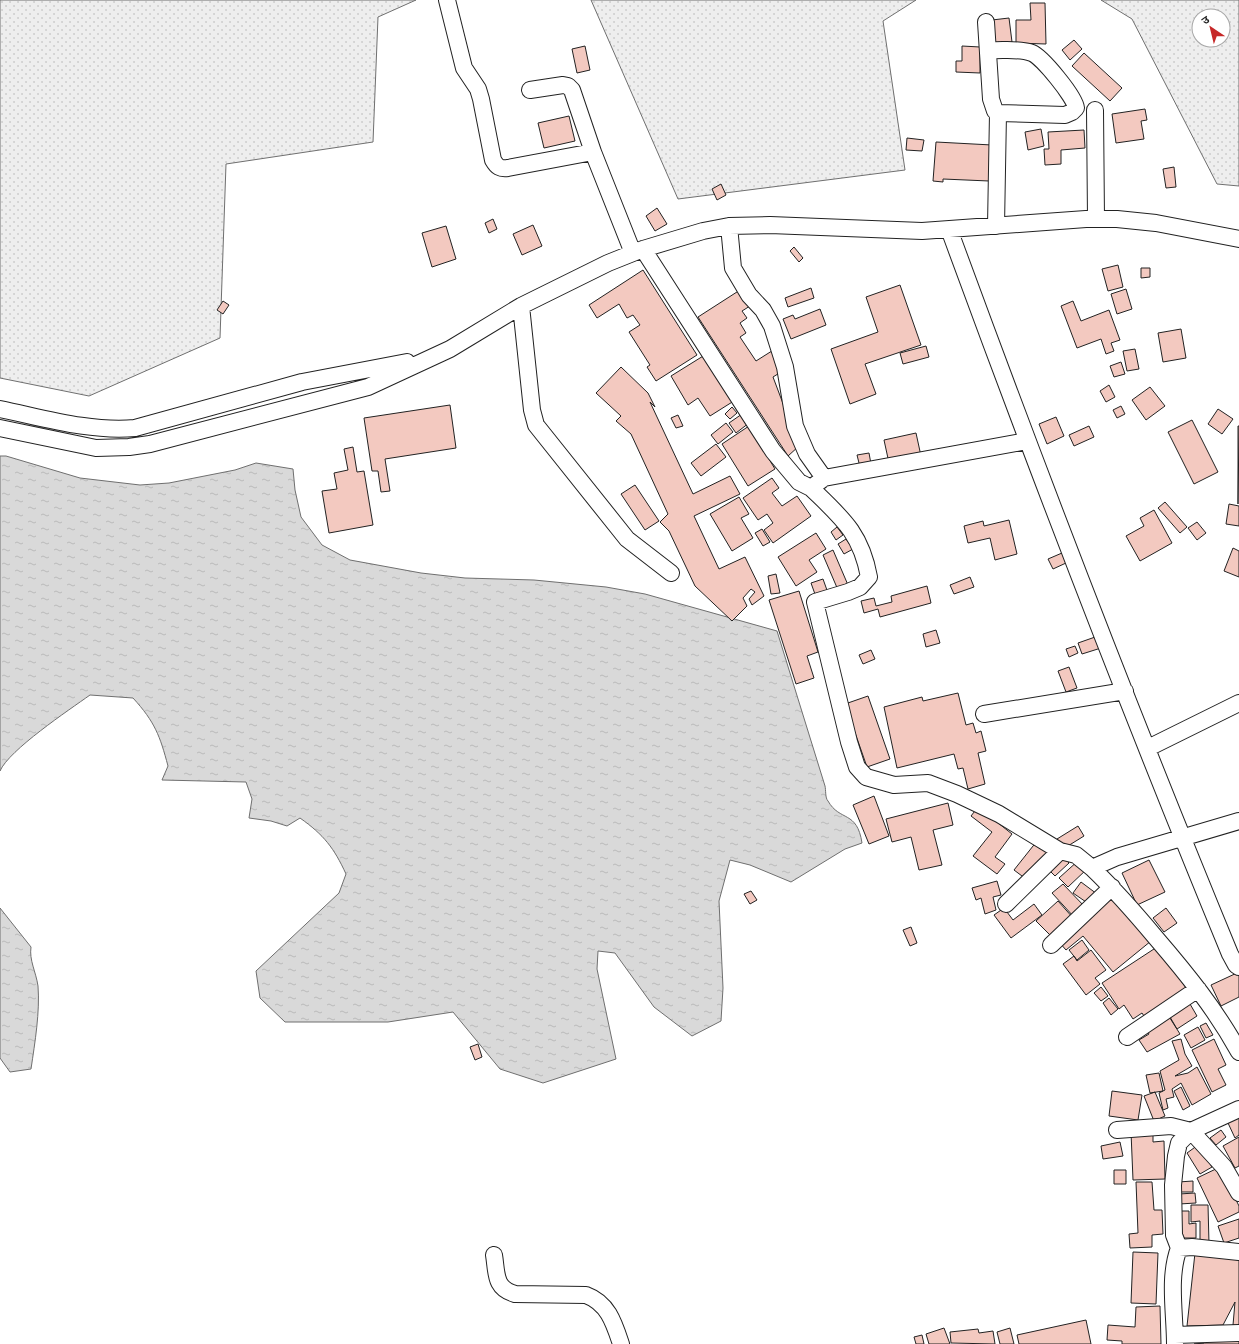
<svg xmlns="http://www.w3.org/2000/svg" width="1239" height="1344" viewBox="0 0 1239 1344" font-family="'IBM Plex Serif','Noto Sans Devanagari',serif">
	<defs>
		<pattern id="grass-dots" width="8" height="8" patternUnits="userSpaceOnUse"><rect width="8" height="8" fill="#eee"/><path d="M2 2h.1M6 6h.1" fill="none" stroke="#ccc" stroke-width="1.8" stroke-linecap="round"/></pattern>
		<pattern id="water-ripples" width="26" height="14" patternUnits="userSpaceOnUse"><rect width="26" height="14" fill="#d9d9d9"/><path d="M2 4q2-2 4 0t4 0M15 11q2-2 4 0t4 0" fill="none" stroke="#bababa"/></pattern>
	</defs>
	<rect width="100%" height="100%" fill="#fff"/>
	<path fill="url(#grass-dots)" stroke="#6f6f6f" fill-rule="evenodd" d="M 0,0 L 416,0 L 378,17 L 373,142 L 226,164 L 220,338 L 89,396 L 0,378 Z
		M 591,0 L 916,0 L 883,21 L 905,170 L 678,199 Z
		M 1101,0 L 1239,0 L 1239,186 L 1217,184 L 1132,19 ZM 1199,16 L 1223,16 L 1223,40 L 1199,40 Z"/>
	<path fill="url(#water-ripples)" stroke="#6f6f6f" d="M 0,456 L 6,456 L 80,478 L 140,485 L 169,483 L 235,470 L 256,463 L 293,469 L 295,490 L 301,517 L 322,545 L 350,560 L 421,573 L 465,578 L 534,580 L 606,587 L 645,594 L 777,631 L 825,786 C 826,790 825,798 828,801 C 840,822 857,810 862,843 L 845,849 L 791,882 L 750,865 L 730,860 L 719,901 L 723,988 L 721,1021 L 692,1036 L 654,1007 L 615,953 L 598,951 L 597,969 L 616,1059 L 543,1083 L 500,1069 L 453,1012 L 388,1022 L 285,1022 L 260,998 L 256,971 L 339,893 L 346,874 C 334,848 324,835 300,818 L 287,826 L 271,821 L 249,818 L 252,799 L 246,782 L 162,780 L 168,766 C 160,736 155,722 133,698 L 90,695 C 69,710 9,750 0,771 Z
		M 0,908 L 31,947 C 29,960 36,972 38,986 C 40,1012 35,1042 31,1069 L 10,1072 L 0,1058 Z"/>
	<path fill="#f3c9c0" stroke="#222" d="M 1030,3 L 1045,3 L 1046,44 L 1016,43 L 1016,20 L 1031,20 Z
		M 1009,18 L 1012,42 L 996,45 L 992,20 Z
		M 1074,40 L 1082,49 L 1070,60 L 1062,50 Z
		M 585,46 L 590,70 L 577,73 L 572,49 Z
		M 962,46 L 980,47 L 980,73 L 956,72 L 956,61 L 962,61 Z
		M 1084,53 L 1122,88 L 1110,101 L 1072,66 Z
		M 1145,109 L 1147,120 L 1141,121 L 1144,139 L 1116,143 L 1112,114 Z
		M 569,116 L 575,141 L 544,148 L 538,123 Z
		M 1041,129 L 1044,146 L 1028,150 L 1025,132 Z
		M 1084,130 L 1085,148 L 1061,150 L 1061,164 L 1045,165 L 1044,149 L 1049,149 L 1048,132 Z
		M 907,138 L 924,140 L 922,151 L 906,150 Z
		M 936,142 L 992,145 L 989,181 L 943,179 L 943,182 L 933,181 Z
		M 1174,167 L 1176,187 L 1166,188 L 1163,169 Z
		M 721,184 L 726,195 L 717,200 L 712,189 Z
		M 657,208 L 667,224 L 655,231 L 646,216 Z
		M 493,219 L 497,229 L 489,233 L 485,223 Z
		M 533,225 L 542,246 L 522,255 L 513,234 Z
		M 446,226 L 456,259 L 432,267 L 422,233 Z
		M 794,247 L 803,258 L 799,262 L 790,251 Z
		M 1118,265 L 1123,287 L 1108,291 L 1102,269 Z
		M 1141,268 L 1150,268 L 1150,277 L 1141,278 Z
		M 643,270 L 697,355 L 656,381 L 647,367 L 650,365 L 629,332 L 640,325 L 633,315 L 627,318 L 619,304 L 597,318 L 589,305 Z
		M 900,285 L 921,345 L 865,364 L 876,394 L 850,404 L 831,349 L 878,332 L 866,297 Z
		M 811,288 L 814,298 L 788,307 L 785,298 Z
		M 1126,289 L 1132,309 L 1117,314 L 1111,294 Z
		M 740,290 L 750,306 L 742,311 L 747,318 L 740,323 L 746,333 L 740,337 L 756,361 L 775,349 L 781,372 L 773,377 L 799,446 L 788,456 L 698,317 Z
		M 223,301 L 229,305 L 223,314 L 217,310 Z
		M 1073,301 L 1081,321 L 1109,310 L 1120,340 L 1111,343 L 1114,351 L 1106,354 L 1101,339 L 1077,348 L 1061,306 Z
		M 820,309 L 826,325 L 791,339 L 783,319 L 793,315 L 795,319 Z
		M 1181,329 L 1186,358 L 1163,362 L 1158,333 Z
		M 926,346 L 929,357 L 903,364 L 900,353 Z
		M 1135,349 L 1139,369 L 1127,371 L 1123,351 Z
		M 708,353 L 737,399 L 710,416 L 698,398 L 688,405 L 671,376 Z
		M 1121,362 L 1125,374 L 1114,377 L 1110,366 Z
		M 621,367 L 648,393 L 655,407 L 650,402 L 693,494 L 730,476 L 740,494 L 694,516 L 719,569 L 745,557 L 764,596 L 752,605 L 749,599 L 755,592 L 751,589 L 743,598 L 747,606 L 732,621 L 695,586 L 669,531 L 660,522 L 668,514 L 631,434 L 616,421 L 621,416 L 596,393 Z
		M 1109,385 L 1115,397 L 1106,402 L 1100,391 Z
		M 1150,387 L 1165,406 L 1146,420 L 1132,400 Z
		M 450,405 L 456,448 L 385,459 L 390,491 L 381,492 L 378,471 L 372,471 L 364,418 Z
		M 1121,406 L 1125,414 L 1117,418 L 1113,410 Z
		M 732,407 L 737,413 L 730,419 L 725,414 Z
		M 1218,409 L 1233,419 L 1222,434 L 1208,424 Z
		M 742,414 L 749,423 L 736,433 L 729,423 Z
		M 678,415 L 683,426 L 676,428 L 671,418 Z
		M 1056,417 L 1064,436 L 1047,444 L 1039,424 Z
		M 1192,420 L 1218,472 L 1194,484 L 1168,432 Z
		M 726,423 L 733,432 L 718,444 L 711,435 Z
		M 749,426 L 775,469 L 748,486 L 722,444 Z
		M 1089,426 L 1094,437 L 1074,446 L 1069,435 Z
		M 1238,426 L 1239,426 L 1238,504 Z
		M 916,433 L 921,456 L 889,463 L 884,440 Z
		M 716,444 L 726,457 L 701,476 L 691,463 Z
		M 353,447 L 357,472 L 364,471 L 373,525 L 329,533 L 322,491 L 337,489 L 334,473 L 348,470 L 344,449 Z
		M 869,453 L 871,464 L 860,467 L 857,455 Z
		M 772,478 L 779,488 L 772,493 L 782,506 L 797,496 L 811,516 L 773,543 L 764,530 L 773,523 L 767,514 L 758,520 L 743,498 Z
		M 635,485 L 659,521 L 645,530 L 621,494 Z
		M 739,497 L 749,514 L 741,518 L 753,538 L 732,551 L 710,514 Z
		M 1165,502 L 1187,527 L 1180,533 L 1158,508 Z
		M 1229,504 L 1239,506 L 1239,526 L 1226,524 Z
		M 1154,510 L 1172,543 L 1140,561 L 1126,536 L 1144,526 L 1140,518 Z
		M 1009,520 L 1017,554 L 995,560 L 990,538 L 968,543 L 964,526 L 983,521 L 984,526 Z
		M 1197,522 L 1206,533 L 1197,540 L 1188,528 Z
		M 837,527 L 843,535 L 836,540 L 831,532 Z
		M 762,529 L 770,542 L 763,546 L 755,533 Z
		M 816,533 L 826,549 L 809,560 L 817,572 L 796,586 L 778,557 Z
		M 846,539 L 853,549 L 844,554 L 838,544 Z
		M 1233,548 L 1239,551 L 1239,577 L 1224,571 Z
		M 833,550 L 848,585 L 838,590 L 823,555 Z
		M 1062,553 L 1066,563 L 1053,569 L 1048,559 Z
		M 776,574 L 780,593 L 771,594 L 768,576 Z
		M 970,577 L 974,587 L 954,594 L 950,585 Z
		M 823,579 L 828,593 L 816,597 L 811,583 Z
		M 927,586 L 931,603 L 880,617 L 878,609 L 864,613 L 861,601 L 874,598 L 876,606 L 892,602 L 891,596 Z
		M 799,591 L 818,652 L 807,656 L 814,678 L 796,684 L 769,600 Z
		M 936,630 L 940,643 L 926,647 L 923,634 Z
		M 1098,636 L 1101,648 L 1082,654 L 1078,643 Z
		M 1075,646 L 1078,653 L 1069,657 L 1066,649 Z
		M 871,650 L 875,659 L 863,664 L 859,655 Z
		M 1069,667 L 1077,688 L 1066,692 L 1058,671 Z
		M 958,693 L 966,725 L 973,723 L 976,733 L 981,731 L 986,751 L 978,753 L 985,784 L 968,789 L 963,768 L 958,769 L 954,754 L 897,768 L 884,707 L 922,697 L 923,701 Z
		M 868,696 L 890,759 L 867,767 L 845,704 Z
		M 874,796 L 889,836 L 869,844 L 853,805 Z
		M 948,803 L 953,825 L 933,830 L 942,865 L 919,870 L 911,837 L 892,842 L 886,819 Z
		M 978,807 L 1012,834 L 995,857 L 1005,864 L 997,874 L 973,856 L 992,832 L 971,816 Z
		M 1078,826 L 1084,836 L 1063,849 L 1057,839 Z
		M 1037,841 L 1049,851 L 1026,879 L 1014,870 Z
		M 1062,855 L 1069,863 L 1055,876 L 1047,868 Z
		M 1079,860 L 1087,869 L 1068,887 L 1059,878 Z
		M 1149,860 L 1165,892 L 1137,905 L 1122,873 Z
		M 997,881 L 1001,895 L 993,897 L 996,910 L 985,914 L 981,898 L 976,900 L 972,888 Z
		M 1081,882 L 1097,894 L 1089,904 L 1073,893 Z
		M 1063,884 L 1085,907 L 1074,917 L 1052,893 Z
		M 751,891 L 757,900 L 750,904 L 744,894 Z
		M 1111,894 L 1151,941 L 1113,972 L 1083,936 L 1066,950 L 1059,942 Z
		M 1058,901 L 1074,919 L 1053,938 L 1036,921 Z
		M 1034,904 L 1042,915 L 1011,938 L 994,915 L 1004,908 L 1013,920 Z
		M 1166,908 L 1177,923 L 1164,932 L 1153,918 Z
		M 911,927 L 917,943 L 910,946 L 903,930 Z
		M 1082,940 L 1089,950 L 1077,960 L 1069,950 Z
		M 1157,947 L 1189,992 L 1146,1019 L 1142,1013 L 1133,1019 L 1124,1005 L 1119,1009 L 1102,983 Z
		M 1091,950 L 1106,970 L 1095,978 L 1100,984 L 1086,995 L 1063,964 L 1074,956 L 1077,961 Z
		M 1239,972 L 1239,997 L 1221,1006 L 1211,985 Z
		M 1101,987 L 1108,996 L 1101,1001 L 1094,993 Z
		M 1109,998 L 1118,1009 L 1111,1015 L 1103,1003 Z
		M 1190,1004 L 1197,1016 L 1177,1029 L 1170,1017 Z
		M 1168,1015 L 1180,1034 L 1147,1052 L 1139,1040 L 1149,1034 L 1146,1029 Z
		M 1206,1023 L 1213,1035 L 1206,1038 L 1200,1026 Z
		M 1198,1027 L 1205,1040 L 1191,1048 L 1184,1035 Z
		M 1181,1039 L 1185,1054 L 1192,1066 L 1175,1076 L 1188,1073 L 1197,1067 L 1211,1094 L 1192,1105 L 1181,1083 L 1172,1089 L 1174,1097 L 1166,1099 L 1168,1108 L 1163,1110 L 1159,1093 L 1165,1090 L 1160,1071 L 1179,1060 L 1172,1041 Z
		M 1214,1039 L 1226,1065 L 1218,1069 L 1226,1085 L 1212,1092 L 1192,1050 Z
		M 478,1044 L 482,1057 L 475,1060 L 470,1047 Z
		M 1159,1073 L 1163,1091 L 1150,1093 L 1146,1075 Z
		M 1181,1087 L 1190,1106 L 1183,1110 L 1174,1091 Z
		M 1112,1091 L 1142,1095 L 1138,1120 L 1109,1116 Z
		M 1155,1092 L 1165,1116 L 1154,1121 L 1144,1096 Z
		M 1239,1116 L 1239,1135 L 1235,1138 L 1228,1123 Z
		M 1221,1130 L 1226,1137 L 1216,1145 L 1210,1138 Z
		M 1153,1131 L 1153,1142 L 1164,1141 L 1165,1179 L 1133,1180 L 1131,1132 Z
		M 1239,1137 L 1239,1166 L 1235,1168 L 1223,1146 Z
		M 1120,1142 L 1123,1156 L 1103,1159 L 1101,1146 Z
		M 1198,1145 L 1212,1167 L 1200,1174 L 1187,1153 Z
		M 1220,1167 L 1239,1206 L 1239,1212 L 1218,1222 L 1197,1178 Z
		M 1114,1170 L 1126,1170 L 1126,1184 L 1114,1184 Z
		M 1193,1181 L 1193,1192 L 1178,1192 L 1178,1182 Z
		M 1136,1182 L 1152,1182 L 1154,1210 L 1162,1210 L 1163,1234 L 1152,1235 L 1152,1247 L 1130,1248 L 1129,1234 L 1138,1233 Z
		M 1195,1193 L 1196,1203 L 1179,1204 L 1179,1194 Z
		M 1191,1205 L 1208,1205 L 1209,1244 L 1200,1244 L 1200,1221 L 1191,1222 Z
		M 1178,1211 L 1189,1211 L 1189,1224 L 1196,1223 L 1196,1238 L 1178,1238 Z
		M 1239,1219 L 1239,1238 L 1224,1243 L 1218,1226 Z
		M 1133,1252 L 1158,1253 L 1156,1304 L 1131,1303 Z
		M 1195,1253 L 1239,1260 L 1239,1326 L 1233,1325 L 1235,1302 L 1223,1325 L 1187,1326 Z
		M 1160,1306 L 1161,1344 L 1122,1344 L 1122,1341 L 1107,1340 L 1108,1325 L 1135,1327 L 1136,1307 Z
		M 1086,1320 L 1091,1344 L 1019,1344 L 1017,1335 Z
		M 944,1328 L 950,1344 L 929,1344 L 926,1334 Z
		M 1010,1328 L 1014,1344 L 1000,1344 L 997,1332 Z
		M 978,1329 L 979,1333 L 993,1331 L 995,1344 L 951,1343 L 950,1332 Z
		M 1239,1334 L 1239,1344 L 1194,1344 L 1204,1343 L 1204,1337 Z
		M 922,1335 L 924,1344 L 916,1344 L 914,1337 Z"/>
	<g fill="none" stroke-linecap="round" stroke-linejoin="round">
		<g stroke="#222" stroke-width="18">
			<path id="minor" d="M 447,0 L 464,68 L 478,89 L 481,99 L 493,160 C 497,167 500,169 508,168 L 593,152 L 633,253
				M 986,22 L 991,99 L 995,111 L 998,113 L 996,226
				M 988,50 C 1002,51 1019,48 1032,53 C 1042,57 1075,97 1076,108 L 1072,112 L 1065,115 L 998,113
				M 530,90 L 563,85 L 568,86 L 572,90 L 593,152
				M 1095,110 L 1096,219
				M 729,226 L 733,268 L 749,295 L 763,310 L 772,326 L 785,367 L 795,426 L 807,454 L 824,478 L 811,488 C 842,518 861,533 869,577 L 860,587 L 848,592 L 815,602 L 849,742 L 857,767 L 866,777 L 894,785 L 928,783 L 957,794 L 999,814 L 1060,851 L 1076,855 L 1092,868
				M 949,229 C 1038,472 1131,714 1230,954 L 1236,965 L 1239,967
				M 643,249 L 773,451 L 799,482 L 811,488
				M 521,306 L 532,410 L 536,425 L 627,539 L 671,573
				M 0,409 C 44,418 90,432 135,428 L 302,382 L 407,362
				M 0,428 L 96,448 L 129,447 L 150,444 L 368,387 L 450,349 L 521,306 L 608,263 L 643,249 L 703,231 L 729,226 L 770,225 L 922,231 L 1086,219 L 1117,219 L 1156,223 L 1239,239
				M 824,478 L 1027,441
				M 984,714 L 1125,691
				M 1148,748 L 1239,703
				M 1239,821 L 1117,857 L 1092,868 C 1115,890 1136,914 1156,938 C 1187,974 1216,1010 1239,1052
				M 1006,904 L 1060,851
				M 1051,945 L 1112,887
				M 1127,1037 L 1198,989
				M 1239,1109 L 1191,1131 L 1224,1167 L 1239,1193
				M 1117,1130 L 1171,1126 L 1191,1131 L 1179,1143 L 1176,1156 L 1173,1185 L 1174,1235 L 1179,1248 C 1168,1277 1175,1313 1175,1344
				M 1179,1248 L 1192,1247 L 1239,1252
				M 494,1255 C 497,1273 494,1288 515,1294 L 586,1295 C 608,1303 614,1323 621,1344
				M 1175,1335 L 1239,1333"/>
		</g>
		<use href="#minor" stroke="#fff" stroke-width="16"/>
	</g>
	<g transform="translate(1211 28) rotate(325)"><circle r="19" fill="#ffffff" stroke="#a7a7a7"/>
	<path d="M0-3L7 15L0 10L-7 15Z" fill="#c62828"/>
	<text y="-6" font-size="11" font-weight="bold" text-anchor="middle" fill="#222222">उ</text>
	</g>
</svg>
